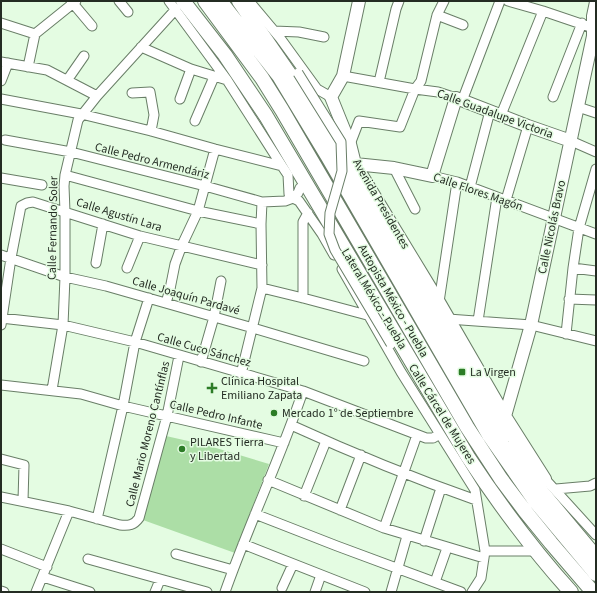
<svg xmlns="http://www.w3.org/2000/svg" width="597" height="593" viewBox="0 0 597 593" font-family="'Source Sans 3',sans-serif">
	<rect width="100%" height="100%" fill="#e4fce2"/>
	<path fill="#acdea6" d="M 166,436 L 206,445 L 269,464 L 235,553 L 143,520 Z"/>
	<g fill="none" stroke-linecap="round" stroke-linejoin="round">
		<g stroke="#697e67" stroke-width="11">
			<path id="minor" d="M 71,1 L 92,26
				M 119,1 L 128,12
				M 169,1 L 227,80 L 282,166 L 288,175 L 289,194 L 293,198
				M 249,1 L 280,38 L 317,89 L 331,97
				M 508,1 L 543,11 L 596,29
				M 437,15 L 463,25
				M 1,23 L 35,34
				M 274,31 L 299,32 L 324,37
				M 141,47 L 191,69 L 227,80
				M 1,62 L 47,70 L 97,96
				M 28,67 L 35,34 L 76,1
				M 343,76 L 415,89 L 438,92 L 456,98
				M 68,79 L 84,56
				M 1,81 L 8,63
				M 379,82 L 396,9 L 399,1
				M 132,93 L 150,92 L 154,115 L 151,131
				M 553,97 L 582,23
				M 1,99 L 81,114 L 151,131 L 215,149 L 282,166
				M 180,99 L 191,69
				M 462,101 L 500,1
				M 578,107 L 596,113
				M 501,115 L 543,11
				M 195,121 L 214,77
				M 5,140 L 71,152 L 205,186 L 262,202 L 285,201 L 293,198 L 298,193 L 300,188
				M 571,141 L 596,152
				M 349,147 L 359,121 L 400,127 L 415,89 L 421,81 L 437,15 L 444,1
				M 394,168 L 415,209
				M 65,175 L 198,211 L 261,224
				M 432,176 L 457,182 L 596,234
				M 1,178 L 42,185
				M 470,187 L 490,111
				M 293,198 L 299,201 L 322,234 L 334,255
				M 506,200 L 528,126
				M 1,255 L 65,277 L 106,286 L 253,328 L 364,361
				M 96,263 L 103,224
				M 127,268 L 140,236
				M 573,268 L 596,271
				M 342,269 L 401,372 L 475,490 L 485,551
				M 262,288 L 303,298 L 367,315
				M 303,298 L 303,222 L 308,213
				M 569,299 L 596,300
				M 439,302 L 457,182
				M 166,303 L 170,289 L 175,264 L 182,245 L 198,211 L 215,149
				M 1,318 L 63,325 L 135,342 L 303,391 L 426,438 L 433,438 L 440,434
				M 448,319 L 531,325 L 596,341
				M 478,321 L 497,197
				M 1,325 L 11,258 L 21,206 L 27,203 L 33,202 L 140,236 L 262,265
				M 566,334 L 573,268 L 579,228 L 596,169
				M 201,362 L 214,317 L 221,281
				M 241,374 L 262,288 L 261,224 L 262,202
				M 1,385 L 81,394 L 123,406 L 284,443
				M 52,390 L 63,325 L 65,277 L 65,212 L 64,186 L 65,175 L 78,120 L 97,96 L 176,9
				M 291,425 C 352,453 413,478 476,500
				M 1,459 L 24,465 L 23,501
				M 545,479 L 596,535
				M 268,480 L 384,528 L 484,558
				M 556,489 L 590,486 L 596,483
				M 304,496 L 326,441
				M 1,497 L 69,511 L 120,525 C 129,526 134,525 139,518 L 167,416 L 179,356
				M 340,510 L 361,455
				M 255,514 L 337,546 L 461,592
				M 97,519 L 123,406 L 135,342 L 149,298
				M 384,528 L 417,435
				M 424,541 L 441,488
				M 243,544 L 365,592
				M 1,549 L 47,567
				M 176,554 L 233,570
				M 88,559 L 207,592
				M 43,577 L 90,592
				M 435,582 L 447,548
				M 282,588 L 293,564
				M 1,591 L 4,592
				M 36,592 L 69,511
				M 155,592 L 160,580
				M 225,592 C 249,524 280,459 303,391
				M 315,592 L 321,575
				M 391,592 L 407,536
				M 472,592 L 481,578 L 485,551 L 536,551"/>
		</g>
		<g stroke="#697e67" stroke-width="14">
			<path id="major" d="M 359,1 L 343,76 L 331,97 L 350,144 L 355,164 L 439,302 L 505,416 L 545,479 L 536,485
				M 593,36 L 593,16 L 596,2
				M 355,164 L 394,168 L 432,176 L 456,98 L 528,126 L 571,141
				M 505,416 L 531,325 L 593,36 L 596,31"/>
		</g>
		<g stroke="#697e67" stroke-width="16">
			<path id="highway" d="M 183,1 L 225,55 L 266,116 L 468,457 C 499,504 533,550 571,592
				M 205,1 L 262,78 L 282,110 L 467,427 L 501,479 L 525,511 L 551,543 L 593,592
				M 220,1 L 279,76 L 328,157 L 489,435 L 535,501 L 596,574
				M 239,1 L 304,95 L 508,442 L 536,485 L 596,557"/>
		</g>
		<use href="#minor" stroke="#fff" stroke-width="9"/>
		<use href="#major" stroke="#fff" stroke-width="12"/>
		<use href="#highway" stroke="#fff" stroke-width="14"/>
		<g stroke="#697e67" stroke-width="11" stroke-linecap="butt">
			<path id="minor-bridge" d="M 298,73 L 341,142 L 342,171 L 330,213 L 329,234 L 335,250 L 391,344"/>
		</g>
		<use href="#minor-bridge" stroke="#fff" stroke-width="9"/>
	</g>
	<g fill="#2c7c26" stroke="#e4fce2" stroke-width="1.5">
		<rect x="458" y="368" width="8" height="8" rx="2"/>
		<path d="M210 382h4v4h4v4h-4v4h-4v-4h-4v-4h4z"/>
		<circle cx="274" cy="413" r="4"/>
		<circle cx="182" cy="449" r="4"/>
	</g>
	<g text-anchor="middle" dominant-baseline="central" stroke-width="3" stroke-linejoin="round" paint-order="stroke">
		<g font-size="12" fill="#242c23" stroke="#e4fce2">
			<text transform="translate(495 114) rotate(20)">Calle Guadalupe Victoria</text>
			<text transform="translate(152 161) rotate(14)">Calle Pedro Armendáriz</text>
			<text transform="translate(478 192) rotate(19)">Calle Flores Magón</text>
			<text transform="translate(381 204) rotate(60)">Avenida Presidentes</text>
			<text transform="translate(119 215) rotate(17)">Calle Agustín Lara</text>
			<text transform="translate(552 227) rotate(-78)">Calle Nicolás Bravo</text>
			<text transform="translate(53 228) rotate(-89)">Calle Fernando Soler</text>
			<text transform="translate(186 296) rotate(16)">Calle Joaquín Pardavé</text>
			<text transform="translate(374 299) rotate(59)">Lateral México - Puebla</text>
			<text transform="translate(393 301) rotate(60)">Autopista México - Puebla</text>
			<text transform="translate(204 350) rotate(16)">Calle Cuco Sánchez</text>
			<text transform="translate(442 414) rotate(58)">Calle Cárcel de Mujeres</text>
			<text transform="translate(216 415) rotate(13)">Calle Pedro Infante</text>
			<text transform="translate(148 434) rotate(-76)">Calle Mario Moreno Cantínflas</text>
		</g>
		<g font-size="12" fill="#242c23" stroke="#e4fce2" text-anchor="start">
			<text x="470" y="372">La Virgen</text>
			<text x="221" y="381">Clínica Hospital<tspan x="221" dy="14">Emiliano Zapata</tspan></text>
			<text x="282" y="413">Mercado 1° de Septiembre</text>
			<text x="190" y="442">PILARES Tierra<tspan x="190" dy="14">y Libertad</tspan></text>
		</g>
	</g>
	<rect width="597" height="593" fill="none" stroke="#242c23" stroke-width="4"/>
</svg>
